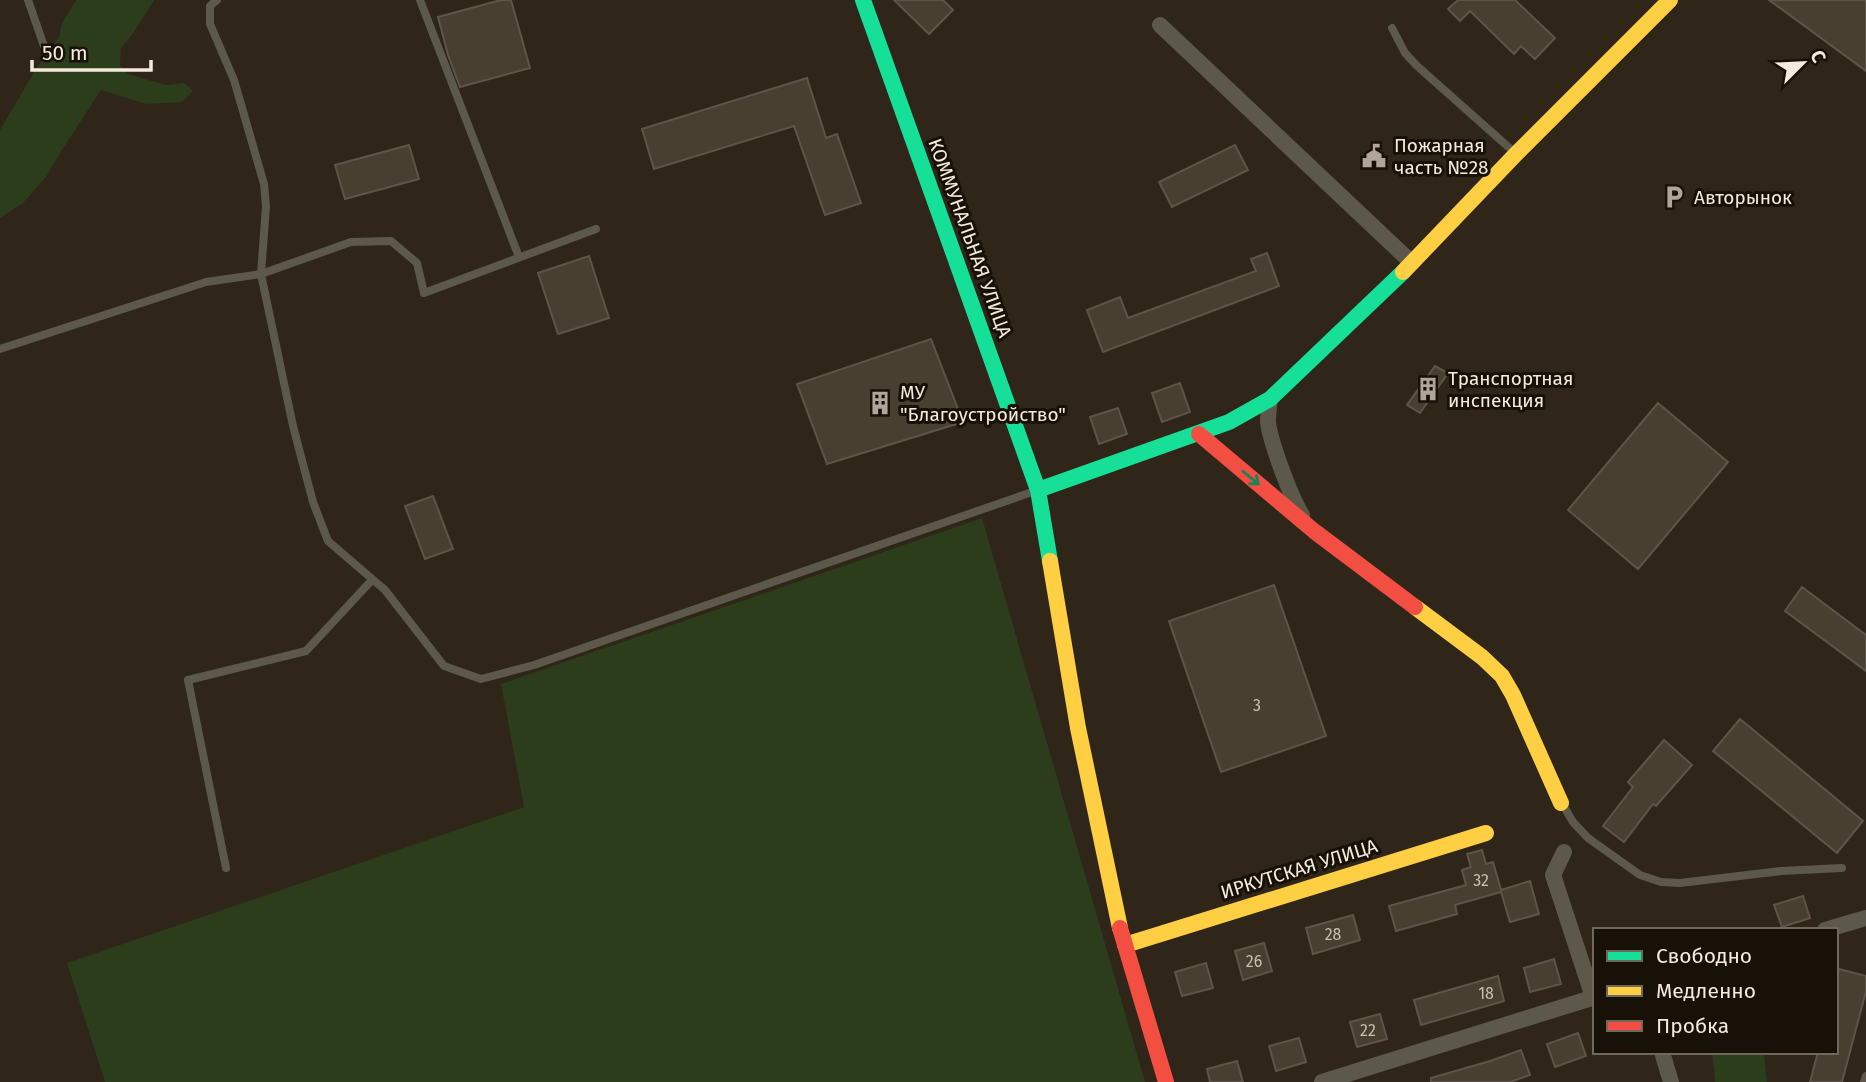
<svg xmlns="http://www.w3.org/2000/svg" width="1866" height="1082" viewBox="0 0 1866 1082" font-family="'Fira Sans',sans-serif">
	<rect width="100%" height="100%" fill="#2f2519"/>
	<path fill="#2c3d1c" d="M 76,0 L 154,0 L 132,35 L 121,48 L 120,65 L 128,74 L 166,85 L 184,83 L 193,91 L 182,102 L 146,104 L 101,90 L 60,153 L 46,177 L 23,203 L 0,218 L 0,130 L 36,69 L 59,37 L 62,23 Z
		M 982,518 L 1145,1082 L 105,1082 L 67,963 L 524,807 L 501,684 Z
		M 1712,1052 L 1764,1052 L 1767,1082 L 1715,1082 Z"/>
	<path fill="#493f30" stroke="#5d544a" stroke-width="2" d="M 501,0 L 511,0 L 530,68 L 460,87 L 448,55 L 438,17 Z
		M 894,0 L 943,0 L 953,10 L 929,34 Z
		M 1458,0 L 1515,0 L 1555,38 L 1535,59 L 1521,46 L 1514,54 L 1470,11 L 1460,21 L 1448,9 Z
		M 1769,0 L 1866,0 L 1866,71 Z
		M 807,78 L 826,138 L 837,134 L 861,203 L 825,215 L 794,126 L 654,169 L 642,129 Z
		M 409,145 L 419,179 L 345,199 L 335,165 Z
		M 1235,145 L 1248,170 L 1172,207 L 1159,182 Z
		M 1267,253 L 1279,286 L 1103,352 L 1087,310 L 1120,297 L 1128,318 L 1256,271 L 1251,259 Z
		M 589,256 L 609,318 L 558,334 L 538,273 Z
		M 931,339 L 963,422 L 827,464 L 797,384 Z
		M 1435,366 L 1448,373 L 1420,413 L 1407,405 Z
		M 1180,383 L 1190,412 L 1162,422 L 1152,393 Z
		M 1658,403 L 1728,462 L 1638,569 L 1568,510 Z
		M 1118,408 L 1127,434 L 1099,444 L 1090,417 Z
		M 433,496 L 453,549 L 425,559 L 405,506 Z
		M 1274,585 L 1326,736 L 1221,772 L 1169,621 Z
		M 1802,587 L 1866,635 L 1866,671 L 1785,611 Z
		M 1740,719 L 1863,821 L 1837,853 L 1713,751 Z
		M 1664,740 L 1692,765 L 1656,806 L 1653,804 L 1624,842 L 1603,826 L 1633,787 L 1628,782 Z
		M 1482,850 L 1486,864 L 1493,862 L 1501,890 L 1530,881 L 1539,914 L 1510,922 L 1501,892 L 1455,905 L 1457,914 L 1396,931 L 1389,906 L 1466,885 L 1462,870 L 1471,867 L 1467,854 Z
		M 1803,896 L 1810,918 L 1782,927 L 1774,905 Z
		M 1353,915 L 1360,940 L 1313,954 L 1306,928 Z
		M 1264,943 L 1272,971 L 1243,980 L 1235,951 Z
		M 1554,959 L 1561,984 L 1530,992 L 1524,968 Z
		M 1206,963 L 1213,988 L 1182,996 L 1175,972 Z
		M 1839,969 L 1866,976 L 1866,991 L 1842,1082 L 1810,1082 L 1818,1052 L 1836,1052 L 1836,981 Z
		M 1498,976 L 1504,1001 L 1421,1025 L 1414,1000 Z
		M 1380,1014 L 1387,1039 L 1357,1047 L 1350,1022 Z
		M 1578,1033 L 1586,1056 L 1555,1067 L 1547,1044 Z
		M 1299,1038 L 1306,1062 L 1276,1071 L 1269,1046 Z
		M 1521,1050 L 1530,1075 L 1510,1082 L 1431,1082 L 1431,1078 L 1490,1061 Z
		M 1237,1061 L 1243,1082 L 1210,1082 L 1207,1069 Z"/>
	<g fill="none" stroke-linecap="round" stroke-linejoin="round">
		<path stroke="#5c584a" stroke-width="8" d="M 28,0 L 44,46
			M 217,0 L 210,6 L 210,24 L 234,80 L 264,184 L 266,206 L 261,274 L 293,426 L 313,502 L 328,541 L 385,590 L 444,666 L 481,679 L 534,665 L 1035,491
			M 420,0 L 519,257
			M 1392,28 L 1405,53 L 1416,65 L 1514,152
			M 0,349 L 206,282 L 261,274 L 351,242 L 391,241 L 417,263 L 424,293 L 596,229
			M 1563,805 L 1573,822 L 1588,838 L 1640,875 L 1661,882 L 1680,883 L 1781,871 L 1842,868
			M 226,868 L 188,680 L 306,651 L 372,580
			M 1864,1082 L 1866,1076"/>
		<path stroke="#5c584a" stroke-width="16" d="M 1160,25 L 1412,263
			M 1270,399 C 1269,407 1268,414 1268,422 C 1270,441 1291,498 1302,515
			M 1564,852 L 1553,875 L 1593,997
			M 1825,930 L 1866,918
			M 1662,1052 L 1671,1082
			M 1322,1082 L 1595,997"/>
		<path stroke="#16e098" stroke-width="16" d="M 863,0 L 1038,490 L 1050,561
			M 1038,490 L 1229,422 L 1270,399 L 1403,272"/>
		<path stroke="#ffcf43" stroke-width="16" d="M 1403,272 L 1516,154 L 1670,0
			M 1050,561 L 1078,728 L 1120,928
			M 1415,607 L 1482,657 L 1502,676 L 1513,695 L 1561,803
			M 1125,945 L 1486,833"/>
		<path stroke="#f24e42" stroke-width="16" d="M 1199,434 L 1314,531 L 1415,607
			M 1120,928 L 1166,1082"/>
	</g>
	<defs><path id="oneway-shaft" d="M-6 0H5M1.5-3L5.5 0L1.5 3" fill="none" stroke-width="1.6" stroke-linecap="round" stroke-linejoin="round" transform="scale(1.75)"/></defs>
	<use stroke="#178357" href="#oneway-shaft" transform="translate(1251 478) rotate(40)"/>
	<defs>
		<g id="civic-bare" transform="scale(1.89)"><path d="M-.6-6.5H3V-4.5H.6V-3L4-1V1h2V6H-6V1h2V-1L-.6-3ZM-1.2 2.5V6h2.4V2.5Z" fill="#b0a598" stroke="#181108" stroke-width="2.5" paint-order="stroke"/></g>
		<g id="parking-bare" transform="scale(1.89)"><path d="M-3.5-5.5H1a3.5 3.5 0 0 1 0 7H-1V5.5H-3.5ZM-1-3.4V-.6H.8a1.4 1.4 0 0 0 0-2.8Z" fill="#b0a598" stroke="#181108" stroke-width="2.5" paint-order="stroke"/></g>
		<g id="building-bare" transform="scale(1.89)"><path d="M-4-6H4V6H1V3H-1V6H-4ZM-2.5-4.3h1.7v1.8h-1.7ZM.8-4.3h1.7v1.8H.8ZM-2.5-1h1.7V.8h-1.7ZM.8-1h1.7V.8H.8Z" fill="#b0a598" stroke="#181108" stroke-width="2.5" paint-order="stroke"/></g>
	</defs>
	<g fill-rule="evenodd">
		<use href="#civic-bare" x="1374" y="156"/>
		<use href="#parking-bare" x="1674" y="197"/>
		<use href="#building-bare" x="1428" y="389"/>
		<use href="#building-bare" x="880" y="403"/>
	</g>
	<g text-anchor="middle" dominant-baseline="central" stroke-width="6" stroke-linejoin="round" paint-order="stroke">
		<g font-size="16" fill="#cabfb2">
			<text x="1257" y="705">3</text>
			<text x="1481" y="880">32</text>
			<text x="1333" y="934">28</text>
			<text x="1254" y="961">26</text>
			<text x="1486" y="993">18</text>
			<text x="1368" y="1030">22</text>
		</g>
		<g font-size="19" fill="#f5eadd" stroke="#181108" text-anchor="start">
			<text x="1394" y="145">Пожарная<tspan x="1394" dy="22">часть №28</tspan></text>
			<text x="1694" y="197">Авторынок</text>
			<text x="1448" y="378">Транспортная<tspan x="1448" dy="22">инспекция</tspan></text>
			<text x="900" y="392">МУ<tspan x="900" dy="22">"Благоустройство"</tspan></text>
		</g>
		<g font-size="19" fill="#f5eadd" stroke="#181108">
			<text transform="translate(970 238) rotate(70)">КОММУНАЛЬНАЯ УЛИЦА</text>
			<text transform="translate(1299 869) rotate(-17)">ИРКУТСКАЯ УЛИЦА</text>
		</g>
	</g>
	<rect x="1593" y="928" width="245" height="126" fill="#181108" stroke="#70685d" stroke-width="2"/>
	<rect x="1607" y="951" width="35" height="10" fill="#16e098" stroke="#70685d" stroke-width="2"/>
	<text x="1656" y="963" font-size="21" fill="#f5eadd">Свободно</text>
	<rect x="1607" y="986" width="35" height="10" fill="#ffcf43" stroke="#70685d" stroke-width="2"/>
	<text x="1656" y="998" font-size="21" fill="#f5eadd">Медленно</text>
	<rect x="1607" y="1021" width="35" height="10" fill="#f24e42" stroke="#70685d" stroke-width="2"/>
	<text x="1656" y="1033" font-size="21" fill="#f5eadd">Пробка</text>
	<g transform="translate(1803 63) rotate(66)" stroke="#181108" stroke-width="5" paint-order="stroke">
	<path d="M0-5L12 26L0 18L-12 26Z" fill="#f5eadd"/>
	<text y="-10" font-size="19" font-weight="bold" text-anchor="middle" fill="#f5eadd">С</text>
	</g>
	<path d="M32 60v10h119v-10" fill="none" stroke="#f5eadd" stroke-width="3.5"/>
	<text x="42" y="60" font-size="21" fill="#f5eadd" stroke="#181108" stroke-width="5" paint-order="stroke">50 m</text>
</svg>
